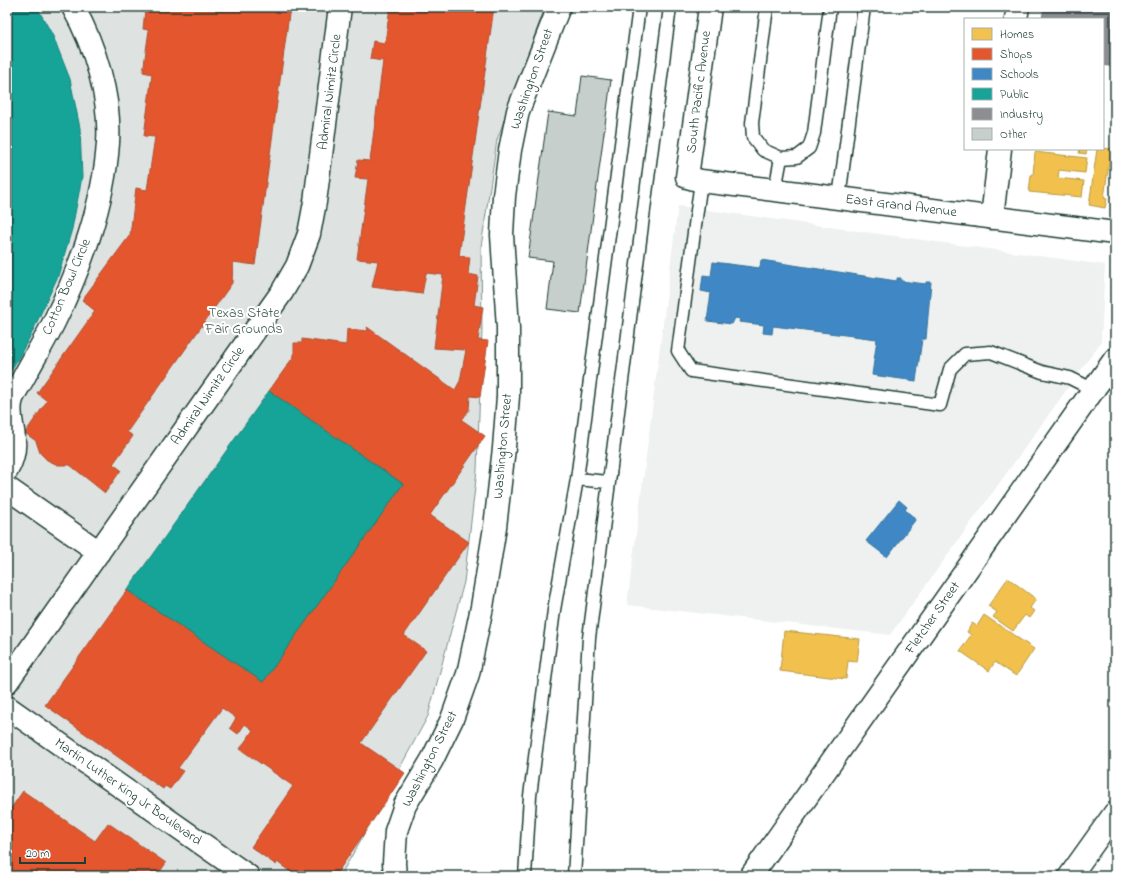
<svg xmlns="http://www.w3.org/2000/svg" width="1122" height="883" viewBox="0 0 1122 883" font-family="'Indie Flower',sans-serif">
	<rect width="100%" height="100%" fill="#fff"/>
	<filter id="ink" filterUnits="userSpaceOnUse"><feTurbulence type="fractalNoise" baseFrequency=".025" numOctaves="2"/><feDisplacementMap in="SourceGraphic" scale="8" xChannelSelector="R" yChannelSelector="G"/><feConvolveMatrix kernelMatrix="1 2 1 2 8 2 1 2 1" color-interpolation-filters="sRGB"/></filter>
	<g filter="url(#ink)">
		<path fill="#eef1f0" d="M 678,206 L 1105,265 L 1101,342 L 890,635 L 627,605 Z"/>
		<path fill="#dee3e2" stroke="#7e908b" d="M 7,7 L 545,7 L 497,140 L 481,247 L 482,330 L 477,470 L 464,582 L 428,716 L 358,845 L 340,876 L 7,876 Z"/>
		<path fill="#f2c14e" stroke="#b39946" d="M 1103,148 L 1111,149 L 1104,198 L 1107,199 L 1105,208 L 1089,205 L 1097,149 L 1103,149 Z
			M 1080,149 L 1087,149 L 1086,154 L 1079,153 Z
			M 1035,152 L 1087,158 L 1085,173 L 1059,170 L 1058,178 L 1084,181 L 1082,197 L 1029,192 L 1031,175 L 1033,175 Z
			M 1008,578 L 1036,599 L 1030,608 L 1034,611 L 1029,618 L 1025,615 L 1013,631 L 993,617 L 997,612 L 988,606 Z
			M 984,615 L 1034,649 L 1016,676 L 995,662 L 989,671 L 960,651 L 971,635 L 967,632 L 972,623 L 977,626 Z
			M 784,631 L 860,639 L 857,662 L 848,661 L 846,679 L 780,671 Z"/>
		<path fill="#e4572e" stroke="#a94f30" d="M 151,7 L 290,7 L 255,265 L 233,262 L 232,283 L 127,432 L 133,436 L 113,464 L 121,470 L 105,493 L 70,465 L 58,465 L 47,460 L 40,453 L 36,441 L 25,433 L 47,401 L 37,393 L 95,311 L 82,300 L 130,235 L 136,188 L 147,190 L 155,137 L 144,136 L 152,74 L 143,72 L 149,30 L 143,29 L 145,10 L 151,11 Z
			M 390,7 L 494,7 L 459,256 L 470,257 L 468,274 L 478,276 L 474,305 L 483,307 L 478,340 L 488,341 L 480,397 L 470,396 L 469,410 L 462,420 L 485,436 L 430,515 L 469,542 L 404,635 L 426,651 L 361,743 L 405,773 L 335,876 L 296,876 L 277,862 L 276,865 L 251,847 L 293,786 L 240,749 L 253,730 L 245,724 L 238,734 L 230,728 L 236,718 L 222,708 L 178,768 L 183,771 L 170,789 L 165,786 L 163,789 L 45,705 L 127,590 L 263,682 L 403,484 L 269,391 L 294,356 L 294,343 L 302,343 L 302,339 L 346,345 L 347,329 L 368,331 L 367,327 L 455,390 L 460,381 L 466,350 L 434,348 L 443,275 L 426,273 L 422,294 L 372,287 L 378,261 L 357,259 L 368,179 L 355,178 L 358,160 L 370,161 L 383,61 L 370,59 L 373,41 L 385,43 Z
			M 23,791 L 95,841 L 108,823 L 166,863 L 157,876 L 7,876 L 7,814 Z"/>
		<path fill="#3f88c5" stroke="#35729a" d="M 761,260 L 890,280 L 897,281 L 897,278 L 901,278 L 901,281 L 926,284 L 926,282 L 931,282 L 926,339 L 922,339 L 916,381 L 872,375 L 877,339 L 773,326 L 772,334 L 763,333 L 764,325 L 739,322 L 740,319 L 735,318 L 732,324 L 707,321 L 711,293 L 701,291 L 703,275 L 711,276 L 713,262 L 760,268 Z
			M 899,500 L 907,507 L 905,510 L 916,519 L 887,557 L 866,541 Z"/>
		<path fill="#17a398" stroke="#19847a" d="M 7,7 L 37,7 L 53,36 L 70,79 L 80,128 L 82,177 L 72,229 L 58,276 L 31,335 L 7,378 Z
			M 269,391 L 403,484 L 263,682 L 127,590 Z"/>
		<path fill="#8d8d92" stroke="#6c7576" d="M 1044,7 L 1115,7 L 1115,67 L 1103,65 L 1103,19 L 1042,19 Z"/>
		<path fill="#c7cfcc" stroke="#1f3d34" d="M 582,76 L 611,80 L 580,313 L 547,309 L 553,261 L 528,258 L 548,112 L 577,116 Z"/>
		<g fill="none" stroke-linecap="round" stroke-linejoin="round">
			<g stroke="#1f3d34" stroke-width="15">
				<path id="service" d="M 767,7 L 752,123 L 753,137 L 763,150 L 781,158 L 797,157 L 809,148 L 814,133 L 830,7
					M 701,181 L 678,351 L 691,371 L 940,405 L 950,369 L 965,354 L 991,352 L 1042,372 L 1070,378 L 1094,390
					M 775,190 L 781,158
					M 839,198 L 864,7
					M 577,479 L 608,482
					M 525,876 L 530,796 L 554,610 L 577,479 L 639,7
					M 574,876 L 589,638 L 670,7"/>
			</g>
			<g stroke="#1f3d34" stroke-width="25">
				<path id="minor" d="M 710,7 L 687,177 L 701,181 L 775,190 L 1115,233
					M 1016,19 L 1018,7
					M 992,218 L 1000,149
					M 7,470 C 12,461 15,451 14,441 C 14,427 7,413 12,399 C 15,391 21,383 25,375 C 34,358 44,342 53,324 C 80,270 104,204 108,143 C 111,98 95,46 73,7
					M 7,488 L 99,552
					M 7,682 L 282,292 L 297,266 L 309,234 L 315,202 L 340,7
					M 7,707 L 248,876
					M 395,876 L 394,863 L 396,831 L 405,805 L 432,760 L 452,719 L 468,674 L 482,607 L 495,527 L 504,448 L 508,396 L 508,328 L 502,235 L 504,196 L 510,150 L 518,111 L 559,7
					M 751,876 L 1115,359
					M 1070,876 L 1115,813"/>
			</g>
			<use href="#service" stroke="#fff" stroke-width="12"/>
			<use href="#minor" stroke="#fff" stroke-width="22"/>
		</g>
	</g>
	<g text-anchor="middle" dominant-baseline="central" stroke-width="4" stroke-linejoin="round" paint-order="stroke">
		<g font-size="14" fill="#1f3d34" stroke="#fff">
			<text transform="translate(532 79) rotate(-71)">Washington Street</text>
			<text transform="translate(330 92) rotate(-83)">Admiral Nimitz Circle</text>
			<text transform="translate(699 92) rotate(-83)">South Pacific Avenue</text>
			<text transform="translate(901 206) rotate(7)">East Grand Avenue</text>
			<text transform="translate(67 287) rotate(-67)">Cotton Bowl Circle</text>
			<text transform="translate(208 396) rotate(-55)">Admiral Nimitz Circle</text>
			<text transform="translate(503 446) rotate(-85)">Washington Street</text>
			<text transform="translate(933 618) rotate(-55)">Fletcher Street</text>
			<text transform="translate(430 759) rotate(-63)">Washington Street</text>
			<text transform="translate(128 792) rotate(35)">Martin Luther King Jr Boulevard</text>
		</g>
		<g font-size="14" fill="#455e57" stroke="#fff">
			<text x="244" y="313">Texas State<tspan x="244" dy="16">Fair Grounds</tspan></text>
		</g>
	</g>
	<rect width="1122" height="883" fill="none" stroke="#fff" stroke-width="24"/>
	<rect x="12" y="12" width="1098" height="859" fill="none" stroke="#1f3d34" stroke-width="1.5" filter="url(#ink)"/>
	<rect x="964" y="18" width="140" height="132" fill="#ffffff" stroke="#a5b1ae"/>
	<rect x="972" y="28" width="20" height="12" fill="#f2c14e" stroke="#a5b1ae"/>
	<text x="1000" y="38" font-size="12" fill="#1f3d34">Homes</text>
	<rect x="972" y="48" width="20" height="12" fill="#e4572e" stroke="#a5b1ae"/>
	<text x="1000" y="58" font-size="12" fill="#1f3d34">Shops</text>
	<rect x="972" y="68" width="20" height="12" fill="#3f88c5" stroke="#a5b1ae"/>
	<text x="1000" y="78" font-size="12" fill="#1f3d34">Schools</text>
	<rect x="972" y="88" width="20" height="12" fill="#17a398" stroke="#a5b1ae"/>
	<text x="1000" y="98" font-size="12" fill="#1f3d34">Public</text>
	<rect x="972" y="108" width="20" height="12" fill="#8d8d92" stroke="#a5b1ae"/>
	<text x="1000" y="118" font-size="12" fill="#1f3d34">Industry</text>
	<rect x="972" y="128" width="20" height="12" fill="#c7cfcc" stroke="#a5b1ae"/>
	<text x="1000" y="138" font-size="12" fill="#1f3d34">Other</text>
	<path d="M20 857v6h65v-6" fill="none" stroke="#1f3d34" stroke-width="2"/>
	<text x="26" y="857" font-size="12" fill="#1f3d34" stroke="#ffffff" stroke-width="3" paint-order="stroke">20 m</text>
</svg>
